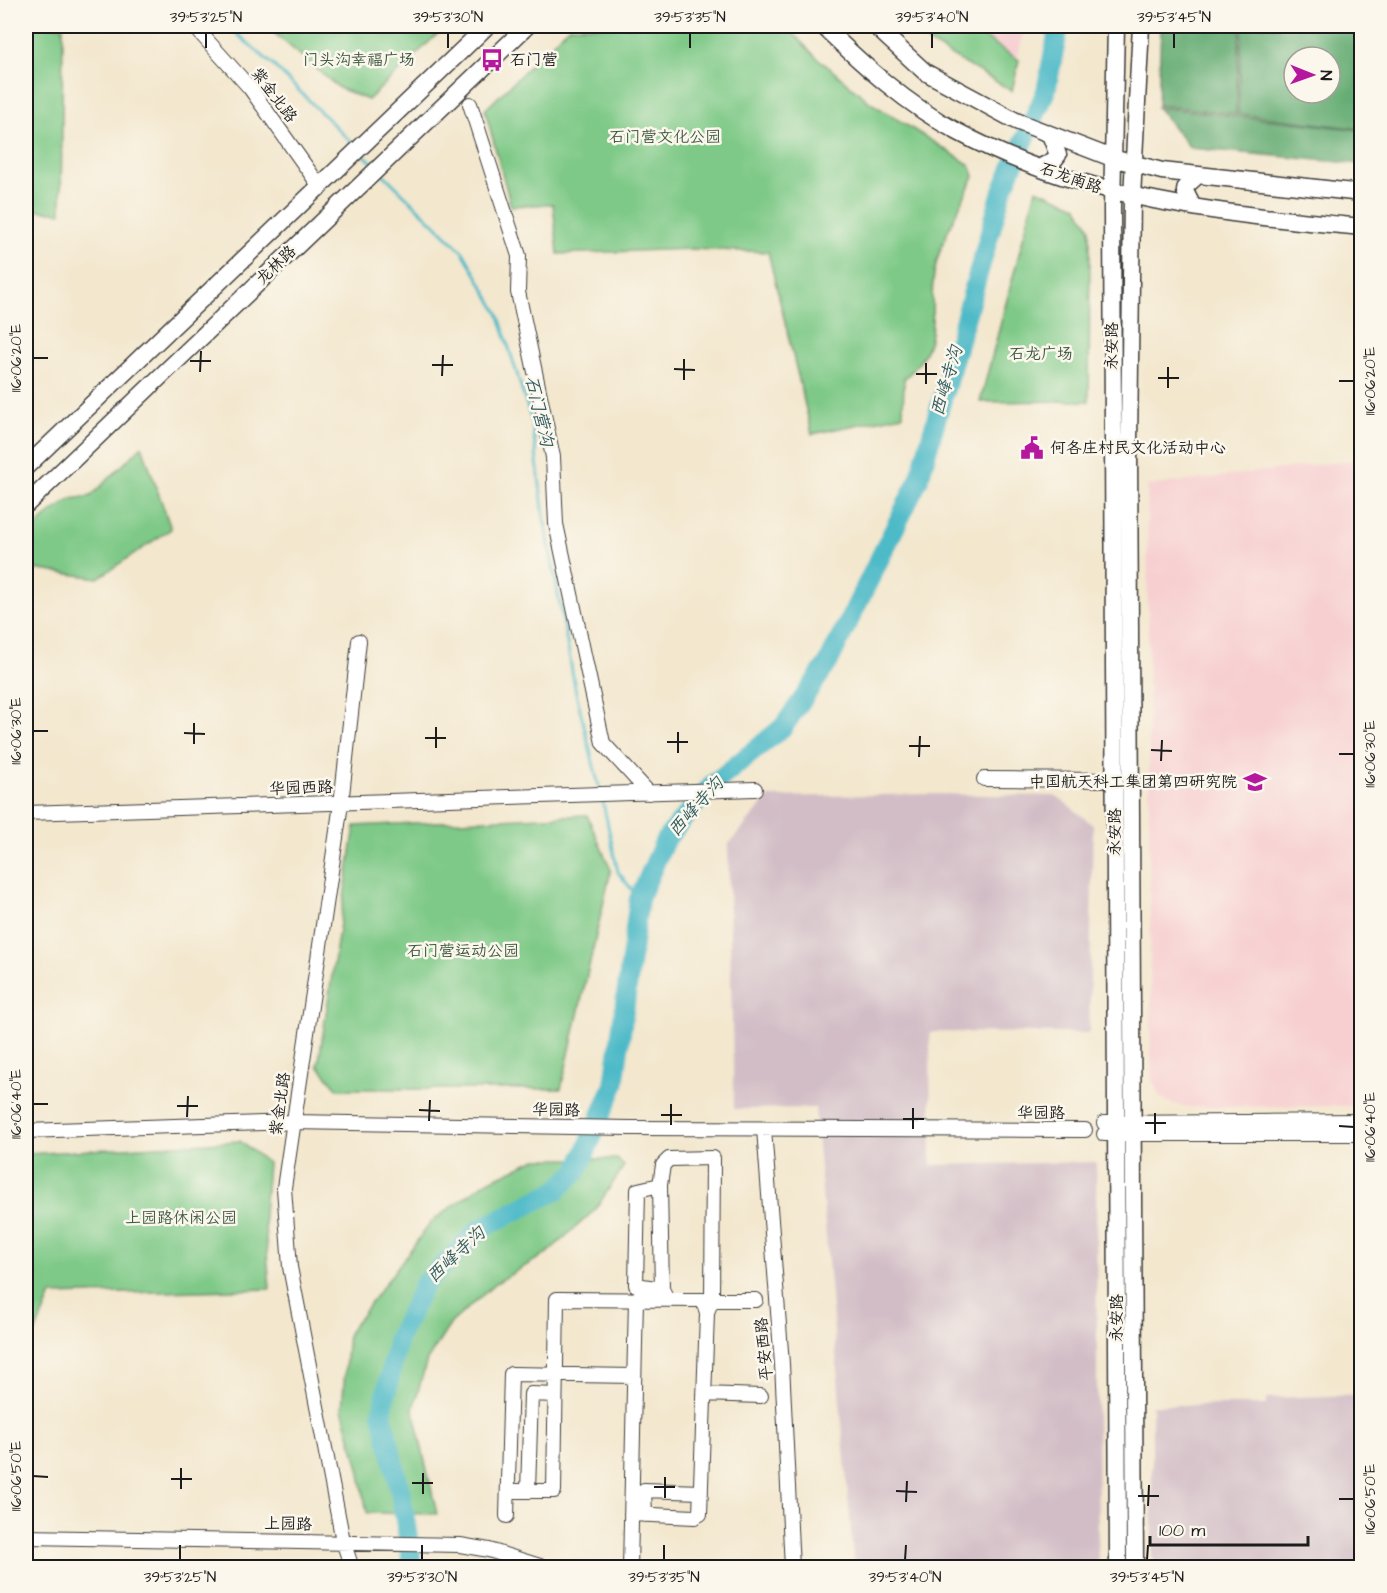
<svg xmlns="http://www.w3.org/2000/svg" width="1387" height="1593" viewBox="0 0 1387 1593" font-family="'Architects Daughter','LXGW WenKai TC',sans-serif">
	<rect width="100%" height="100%" fill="#fbf7ec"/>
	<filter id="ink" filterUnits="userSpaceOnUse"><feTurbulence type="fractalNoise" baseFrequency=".0167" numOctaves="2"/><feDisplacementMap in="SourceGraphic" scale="12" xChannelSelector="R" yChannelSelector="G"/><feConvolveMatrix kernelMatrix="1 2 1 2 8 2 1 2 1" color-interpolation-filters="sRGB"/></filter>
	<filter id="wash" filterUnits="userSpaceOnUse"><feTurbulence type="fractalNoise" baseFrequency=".008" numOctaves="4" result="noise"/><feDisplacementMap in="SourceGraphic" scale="24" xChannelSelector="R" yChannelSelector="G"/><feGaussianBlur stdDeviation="1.35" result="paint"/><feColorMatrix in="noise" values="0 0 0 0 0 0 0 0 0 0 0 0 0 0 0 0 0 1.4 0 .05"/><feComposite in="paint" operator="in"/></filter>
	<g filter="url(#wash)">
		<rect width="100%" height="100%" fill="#f3e7ce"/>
		<path fill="#f7cfd1" d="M 971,26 L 1026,26 L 1017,58 Z
			M 1361,459 L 1361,1106 L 1188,1107 L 1170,1103 L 1160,1097 L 1151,1078 L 1147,486 Z"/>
		<path fill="#d2bdc6" d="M 928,794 L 1057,796 L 1093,825 L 1089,1033 L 930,1032 L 931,1165 L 1096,1162 L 1098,1567 L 854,1567 L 815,1108 L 734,1109 L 728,845 L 769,797 Z
			M 1361,1395 L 1361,1565 L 1158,1564 L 1152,1558 L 1152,1405 L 1267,1405 L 1267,1398 Z"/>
		<path fill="#7ec987" stroke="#4d7252" stroke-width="1.5" d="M 26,26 L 63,26 L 61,213 L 26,209 Z
			M 266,26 L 446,26 L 368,100 L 339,88 Z
			M 570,26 L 786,26 L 814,55 L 871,103 L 970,165 L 974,176 C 962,203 945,232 937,260 C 923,309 949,339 904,379 L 903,415 L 812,434 L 768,252 L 690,249 L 558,254 L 553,204 L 511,206 L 485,110 Z
			M 909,26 L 967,26 L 1019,60 L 1012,91 L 931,44 Z
			M 1036,189 L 1077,206 L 1090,228 L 1089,401 L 980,402 Z
			M 142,446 L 171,529 L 98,578 L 26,568 L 26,535 L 53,511 L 71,499 L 91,496 Z
			M 587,815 L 611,870 L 561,1089 L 338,1089 L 318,1066 L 355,826 Z
			M 240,1141 L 268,1163 L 264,1215 L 270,1289 L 51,1295 L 26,1354 L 26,1154 Z
			M 536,1159 L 617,1159 L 624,1166 L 595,1210 L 546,1254 L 496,1283 L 451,1323 L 427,1360 L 413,1409 L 437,1514 L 367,1513 L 359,1468 L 342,1409 L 348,1333 L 432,1221 L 488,1181 Z"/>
		<path fill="#66ad74" stroke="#416448" stroke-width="1.5" fill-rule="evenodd" d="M 1161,26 L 1240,26 L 1236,114 L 1158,105 Z
			M 1242,26 L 1361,26 L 1361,129 L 1238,114 ZM 1294,57 L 1330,57 L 1330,93 L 1294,93 Z
			M 1157,107 L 1361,130 L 1361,164 L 1190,148 Z"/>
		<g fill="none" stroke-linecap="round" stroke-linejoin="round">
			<path stroke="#4ebac8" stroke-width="3" d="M 228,26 L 273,65 L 355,146
				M 362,153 L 375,165
				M 381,172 L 463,252 L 498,313 L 532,422 L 544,517 L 576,693 L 600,791
				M 602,798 L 618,872 L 639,899"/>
			<path stroke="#4ebac8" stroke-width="20" d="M 413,1568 L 401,1495 L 382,1413 L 398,1338 L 425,1283 L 480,1229 L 557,1190 L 578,1170 L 614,1085 L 639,899 L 665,840 L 712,785 L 783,727 L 828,663 L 919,479 L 1002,191 L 1046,91 L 1059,26"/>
		</g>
	</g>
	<g filter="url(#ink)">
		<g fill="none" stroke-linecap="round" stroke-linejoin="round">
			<g stroke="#3c3a37" stroke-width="16">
				<path id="minor" d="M 194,26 L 250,88 L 321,188
					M 470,104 L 519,256 L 518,292 L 553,457 L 556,524 L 603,743 L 649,793
					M 984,779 L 1114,780
					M 26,813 L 755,789
					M 1104,1123 L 1362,1121
					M 764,1129 L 782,1364 L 792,1568
					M 26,1131 L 294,1122 L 630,1128 L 1085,1130
					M 1104,1134 L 1362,1134
					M 660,1185 L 663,1165 L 669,1159 L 713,1158 L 712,1300 L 707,1312
					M 662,1289 L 660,1185 L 638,1190 L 636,1285 L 662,1289 L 667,1299
					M 712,1300 L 756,1300
					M 704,1394 L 761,1396
					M 508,1491 L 554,1491 L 557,1299 L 703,1300 L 707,1313 L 700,1514 L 695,1517 L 631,1514
					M 528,1491 L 531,1394 L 555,1395
					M 645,1515 L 644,1490 L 701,1492
					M 507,1516 L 511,1374 L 634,1376
					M 26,1537 L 460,1545 L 489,1550 L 546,1568
					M 352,1568 L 343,1541 L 290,1267 L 284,1188 L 341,804 L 359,641
					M 630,1568 L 636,1299"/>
			</g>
			<g stroke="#3c3a37" stroke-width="19">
				<path id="major" d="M 823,26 C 863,65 907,105 958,132 C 1084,200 1222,214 1362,227
					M 875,26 L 925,72 L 1016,121 L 1112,158 L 1162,171 L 1362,193
					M 1116,26 L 1112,207 L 1118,1568
					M 1039,168 L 1054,160 L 1058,155 L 1051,137
					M 1193,207 L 1185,191 L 1186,186 L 1198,175
					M 26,467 C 180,321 334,174 487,26
					M 26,505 L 527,26
					M 1135,1568 L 1129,445 L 1132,197 L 1141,26"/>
			</g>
			<use href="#minor" stroke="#fff" stroke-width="14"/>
			<use href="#major" stroke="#fff" stroke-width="16"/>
		</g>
	</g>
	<path fill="none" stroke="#1c1c1c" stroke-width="2" d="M 206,48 L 206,33M 448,48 L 448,33M 690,48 L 690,33M 932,48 L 932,33M 1174,48 L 1174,33M 33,358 L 48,358M 190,361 L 211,361M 432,365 L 453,365M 674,369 L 695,370M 200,372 L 201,351M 916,374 L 937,374M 442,376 L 443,355M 1158,378 L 1179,378M 684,380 L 684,359M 1339,381 L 1354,381M 926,384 L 926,363M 1168,388 L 1168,367M 33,731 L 48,731M 184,733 L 205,734M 425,738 L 446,738M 667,742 L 688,742M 194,744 L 194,723M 909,746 L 930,746M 436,748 L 436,727M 1151,750 L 1172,751M 678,753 L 678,732M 1339,754 L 1354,754M 919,757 L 920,736M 1161,761 L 1162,740M 33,1104 L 48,1104M 177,1106 L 198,1106M 419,1110 L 440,1111M 661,1115 L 682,1115M 187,1117 L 188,1096M 903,1119 L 924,1119M 429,1121 L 430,1100M 1145,1123 L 1166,1123M 671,1125 L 671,1104M 1339,1126 L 1354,1127M 913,1129 L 913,1108M 1155,1134 L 1155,1113M 33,1476 L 48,1477M 171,1479 L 192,1479M 412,1483 L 433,1483M 654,1487 L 675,1487M 181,1489 L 181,1468M 896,1491 L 917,1492M 423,1494 L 423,1473M 1138,1496 L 1159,1496M 665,1498 L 665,1477M 1339,1499 L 1354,1499M 906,1502 L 907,1481M 1148,1506 L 1149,1485M 180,1560 L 180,1545M 422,1560 L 422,1545M 664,1560 L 664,1545M 905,1560 L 906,1545M 1147,1560 L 1148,1545"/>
	<defs>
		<g id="bus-bare" transform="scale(1.8)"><path d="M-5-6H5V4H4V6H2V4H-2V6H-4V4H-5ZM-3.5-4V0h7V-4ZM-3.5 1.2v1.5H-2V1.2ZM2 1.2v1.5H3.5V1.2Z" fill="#b5179e" stroke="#fbf7ec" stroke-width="2.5" paint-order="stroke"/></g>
		<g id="civic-bare" transform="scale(1.8)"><path d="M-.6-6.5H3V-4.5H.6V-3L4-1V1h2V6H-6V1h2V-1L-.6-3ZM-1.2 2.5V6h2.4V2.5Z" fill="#b5179e" stroke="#fbf7ec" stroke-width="2.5" paint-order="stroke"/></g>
		<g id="university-bare" transform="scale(1.8)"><path d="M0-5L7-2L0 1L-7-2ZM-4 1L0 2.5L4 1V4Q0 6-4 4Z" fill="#b5179e" stroke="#fbf7ec" stroke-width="2.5" paint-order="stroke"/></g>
	</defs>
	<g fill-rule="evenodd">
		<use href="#bus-bare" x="492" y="60"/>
		<use href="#civic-bare" x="1032" y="448"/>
		<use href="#university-bare" x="1255" y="782"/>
	</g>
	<g text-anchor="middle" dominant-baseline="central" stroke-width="5" stroke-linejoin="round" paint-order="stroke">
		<g font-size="16" fill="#3e5941" stroke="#fbf7ec">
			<text x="359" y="60">门头沟幸福广场</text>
			<text x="665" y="137">石门营文化公园</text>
			<text x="1041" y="354">石龙广场</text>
			<text x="463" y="951">石门营运动公园</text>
			<text x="181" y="1218">上园路休闲公园</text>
		</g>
		<g font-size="16" fill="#1c1c1c" stroke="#fbf7ec" text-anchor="start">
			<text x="510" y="60">石门营</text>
			<text x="1050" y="448">何各庄村民文化活动中心</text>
			<text x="1237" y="782" text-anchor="end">中国航天科工集团第四研究院</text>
		</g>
		<g font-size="16" fill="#1c1c1c" stroke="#fbf7ec">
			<text transform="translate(274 95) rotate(53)">紫金北路</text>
			<text transform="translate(1071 178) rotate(19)">石龙南路</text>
			<text transform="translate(276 265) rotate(-44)">龙林路</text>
			<text transform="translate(1112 346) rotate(-90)">永安路</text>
			<text transform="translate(301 788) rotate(-2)">华园西路</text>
			<text transform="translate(1115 832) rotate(-90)">永安路</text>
			<text transform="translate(280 1104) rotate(-82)">紫金北路</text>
			<text transform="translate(556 1110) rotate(1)">华园路</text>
			<text x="1041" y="1113">华园路</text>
			<text transform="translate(1117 1318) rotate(-90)">永安路</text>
			<text transform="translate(764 1349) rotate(-95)">平安西路</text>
			<text transform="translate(288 1524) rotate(1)">上园路</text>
		</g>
		<g font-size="18" font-style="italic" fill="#305b61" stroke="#fbf7ec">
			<text transform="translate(947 381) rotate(-74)">西峰寺沟</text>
			<text transform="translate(539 411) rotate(77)">石门营沟</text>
			<text transform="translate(696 807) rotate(-48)">西峰寺沟</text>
			<text transform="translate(456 1255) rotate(-43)">西峰寺沟</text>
		</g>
	</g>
	<rect width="1387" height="1593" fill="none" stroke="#fbf7ec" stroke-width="66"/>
	<g transform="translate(1312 75) rotate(91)"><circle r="28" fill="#fbf7ec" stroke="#a29f99" stroke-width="1.5"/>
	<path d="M0-4.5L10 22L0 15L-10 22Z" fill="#b5179e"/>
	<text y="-9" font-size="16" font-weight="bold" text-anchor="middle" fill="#1c1c1c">N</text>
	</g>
	<path d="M1150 1536v9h158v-9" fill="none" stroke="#1c1c1c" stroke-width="3"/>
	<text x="1159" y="1536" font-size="18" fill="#1c1c1c" stroke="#fbf7ec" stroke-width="4.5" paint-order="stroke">100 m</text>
	<rect x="33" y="33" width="1321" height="1527" fill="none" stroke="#1c1c1c" stroke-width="2"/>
	<g font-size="15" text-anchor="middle" fill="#1c1c1c">
		<text x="206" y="22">39°53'25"N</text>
		<text x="448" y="22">39°53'30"N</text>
		<text x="690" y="22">39°53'35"N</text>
		<text x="932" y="22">39°53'40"N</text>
		<text x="1174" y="22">39°53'45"N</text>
		<text transform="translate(16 358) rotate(-90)" y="5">116°06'20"E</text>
		<text transform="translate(1370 381) rotate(-90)" y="5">116°06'20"E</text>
		<text transform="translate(16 731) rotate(-90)" y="5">116°06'30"E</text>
		<text transform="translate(1370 754) rotate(-90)" y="5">116°06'30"E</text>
		<text transform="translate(16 1104) rotate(-90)" y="5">116°06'40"E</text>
		<text transform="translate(1370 1127) rotate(-90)" y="5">116°06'40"E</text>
		<text transform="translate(16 1476) rotate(-90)" y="5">116°06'50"E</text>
		<text transform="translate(1370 1499) rotate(-90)" y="5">116°06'50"E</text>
		<text x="180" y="1582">39°53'25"N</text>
		<text x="422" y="1582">39°53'30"N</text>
		<text x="664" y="1582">39°53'35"N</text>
		<text x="905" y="1582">39°53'40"N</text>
		<text x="1147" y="1582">39°53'45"N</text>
	</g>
</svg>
